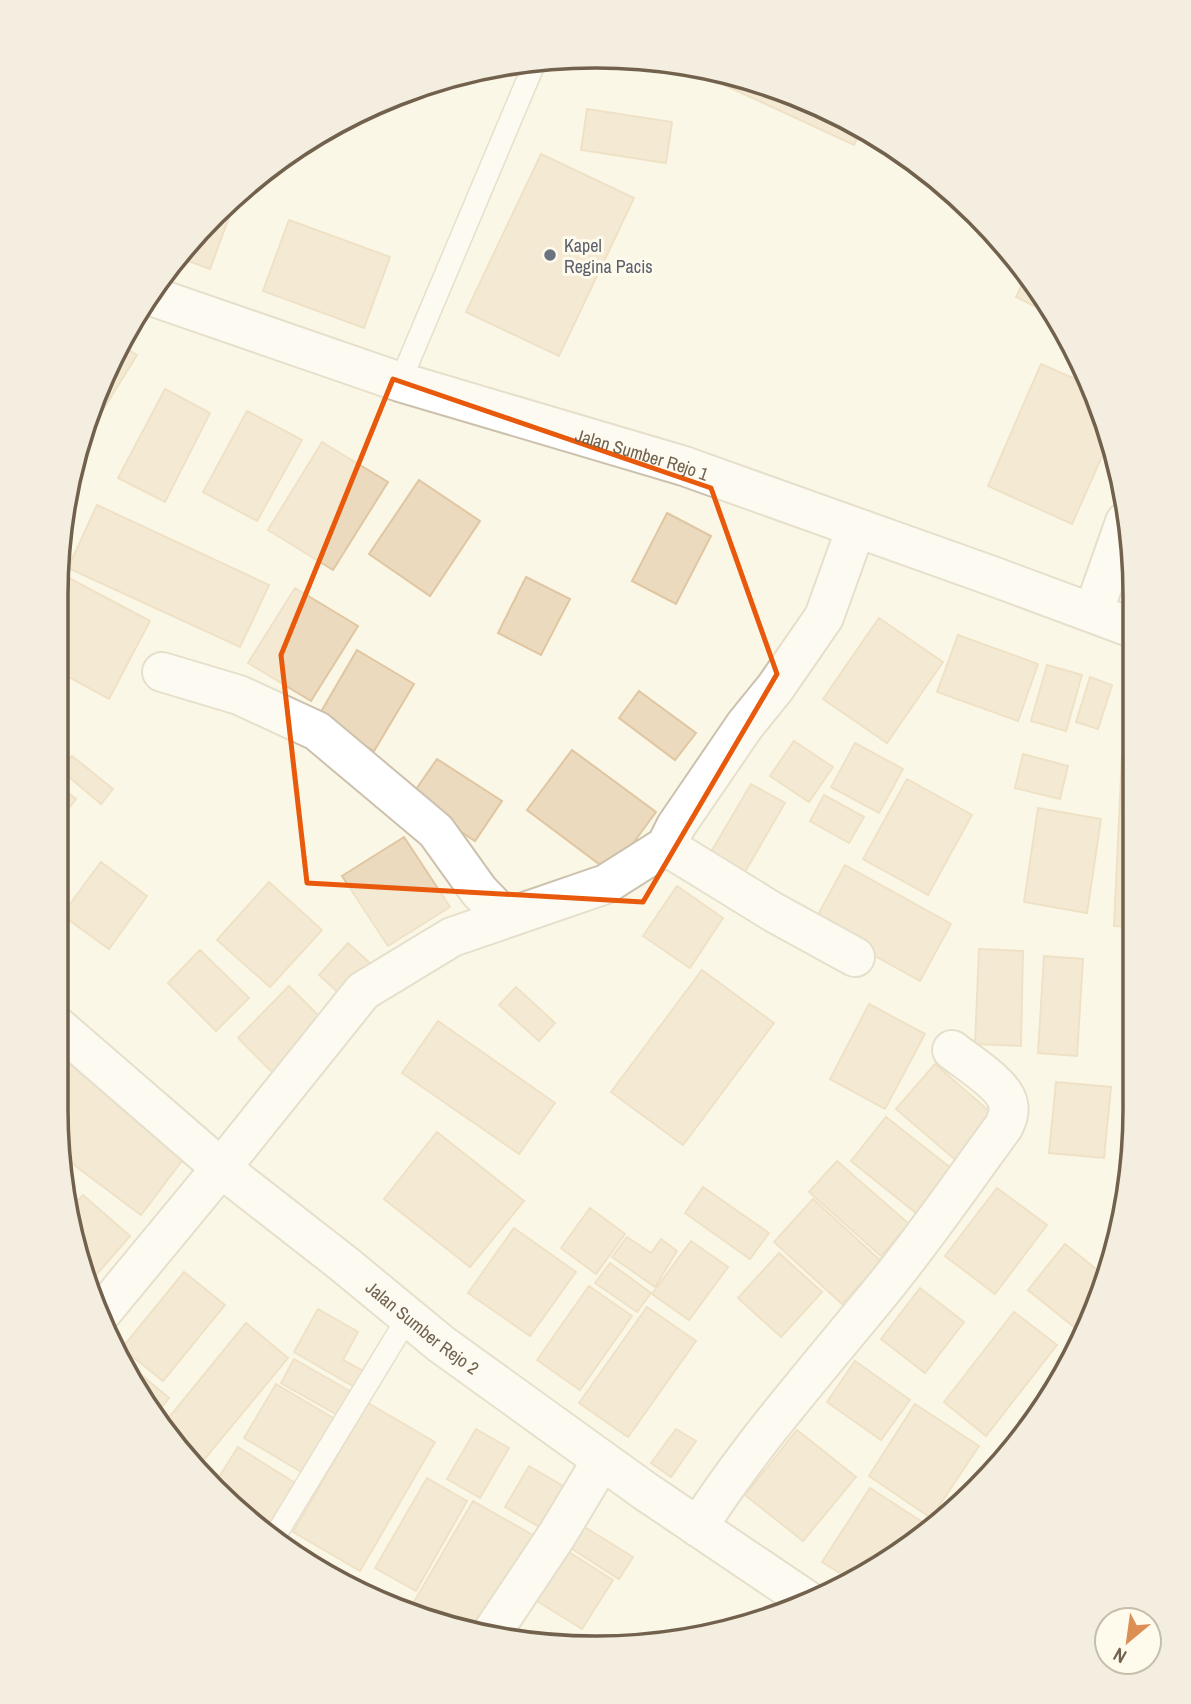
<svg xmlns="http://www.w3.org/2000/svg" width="1191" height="1704" viewBox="0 0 1191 1704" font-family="'Archivo Narrow',sans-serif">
	<rect width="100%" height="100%" fill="#fbf7e6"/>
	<path fill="#ecdabe" stroke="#e0c6a1" stroke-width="2" d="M 696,66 L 802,97 L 862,129 L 854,145 L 694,71 Z
		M 587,109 L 672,122 L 666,163 L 581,150 Z
		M 541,154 L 634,198 L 559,356 L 466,312 Z
		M 232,200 L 235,201 L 210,269 L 180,258 L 214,214 Z
		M 289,220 L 390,257 L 364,328 L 263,291 Z
		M 1024,280 L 1048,313 L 1016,297 Z
		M 121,345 L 137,355 L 86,437 Z
		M 1041,364 L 1089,385 L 1108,443 L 1072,524 L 988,486 Z
		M 165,389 L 210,413 L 165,502 L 118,478 Z
		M 247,411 L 302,440 L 257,521 L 203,492 Z
		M 322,442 L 388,482 L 333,570 L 268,530 Z
		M 419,480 L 480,521 L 430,596 L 369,554 Z
		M 97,505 L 269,585 L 240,647 L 68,568 Z
		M 667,513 L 711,536 L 676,604 L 632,581 Z
		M 65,576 L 150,621 L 109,699 L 63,674 Z
		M 526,577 L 570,599 L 541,655 L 498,633 Z
		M 295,588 L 358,626 L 311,701 L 248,663 Z
		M 879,618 L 943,662 L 887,743 L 823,699 Z
		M 958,635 L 1038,664 L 1018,721 L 937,692 Z
		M 357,650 L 414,684 L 374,751 L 318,717 Z
		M 1047,665 L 1082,675 L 1066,731 L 1031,721 Z
		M 1090,677 L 1112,685 L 1098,729 L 1076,722 Z
		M 639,691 L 696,733 L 675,760 L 619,718 Z
		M 794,741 L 833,767 L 809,802 L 770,776 Z
		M 855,743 L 903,769 L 879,813 L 831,787 Z
		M 572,750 L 656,812 L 611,873 L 527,810 Z
		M 1023,754 L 1068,766 L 1060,799 L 1015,788 Z
		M 1122,755 L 1129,755 L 1132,927 L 1114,926 Z
		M 72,756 L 113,789 L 101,804 L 62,771 L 62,768 Z
		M 437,759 L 502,801 L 475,841 L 410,798 Z
		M 907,779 L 972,815 L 928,895 L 863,859 Z
		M 751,784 L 785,803 L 742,877 L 708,857 Z
		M 61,787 L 76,799 L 61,818 Z
		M 824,795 L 864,817 L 849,843 L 810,821 Z
		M 1038,808 L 1101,819 L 1087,913 L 1024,902 Z
		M 404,837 L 450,907 L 388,946 L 342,876 Z
		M 101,862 L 147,896 L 109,949 L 62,915 Z
		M 845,865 L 951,924 L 920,981 L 814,922 Z
		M 269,882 L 322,930 L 270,987 L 217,940 Z
		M 677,886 L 723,918 L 690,968 L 643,936 Z
		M 348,943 L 372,965 L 343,997 L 319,975 Z
		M 979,949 L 1023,951 L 1021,1046 L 975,1044 Z
		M 200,950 L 249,998 L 216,1031 L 168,983 Z
		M 1044,956 L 1083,959 L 1077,1056 L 1038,1053 Z
		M 702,970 L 774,1023 L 683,1145 L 611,1092 Z
		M 1133,971 L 1133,1016 L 1129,1017 L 1126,972 Z
		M 289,986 L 327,1024 L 276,1076 L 238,1038 Z
		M 516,987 L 555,1023 L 539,1041 L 499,1005 Z
		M 869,1004 L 925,1034 L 885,1109 L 830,1079 Z
		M 438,1021 L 555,1103 L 519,1154 L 402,1073 Z
		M 73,1061 L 190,1150 L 141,1215 L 62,1156 L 56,1108 L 56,1083 Z
		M 935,1064 L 996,1117 L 958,1162 L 896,1109 Z
		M 1133,1081 L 1135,1082 L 1135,1108 L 1129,1169 L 1124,1168 Z
		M 1056,1082 L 1111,1087 L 1104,1158 L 1049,1153 Z
		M 886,1117 L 952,1169 L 916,1213 L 851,1161 Z
		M 437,1132 L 524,1201 L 470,1267 L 384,1199 Z
		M 837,1161 L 909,1224 L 881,1256 L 809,1192 Z
		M 703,1187 L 769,1233 L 750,1259 L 685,1213 Z
		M 997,1188 L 1047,1225 L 995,1294 L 945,1256 Z
		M 83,1195 L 130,1236 L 90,1282 L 74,1249 L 69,1210 Z
		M 813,1199 L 881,1261 L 842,1304 L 774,1242 Z
		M 590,1208 L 625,1234 L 596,1274 L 561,1248 Z
		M 514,1228 L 576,1272 L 530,1336 L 468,1293 Z
		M 627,1237 L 651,1253 L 661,1239 L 677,1251 L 655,1287 L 612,1257 Z
		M 691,1241 L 728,1267 L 689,1320 L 652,1294 Z
		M 1065,1244 L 1106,1277 L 1100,1294 L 1074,1327 L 1028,1290 Z
		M 779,1253 L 822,1292 L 781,1337 L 738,1298 Z
		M 610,1263 L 651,1293 L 637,1312 L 595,1283 Z
		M 184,1272 L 225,1305 L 163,1381 L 122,1348 Z
		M 589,1286 L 632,1316 L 580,1390 L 537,1360 Z
		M 920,1288 L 964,1322 L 925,1373 L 881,1339 Z
		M 647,1307 L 696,1341 L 628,1437 L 579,1403 Z
		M 318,1309 L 358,1332 L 343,1360 L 365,1372 L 356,1388 L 294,1352 Z
		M 1014,1312 L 1057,1345 L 986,1436 L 944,1402 Z
		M 246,1323 L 288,1358 L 198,1467 L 162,1426 Z
		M 294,1359 L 355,1394 L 341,1417 L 281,1383 Z
		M 855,1361 L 910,1400 L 881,1440 L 827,1402 Z
		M 127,1363 L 169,1398 L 154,1417 L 147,1408 Z
		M 276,1384 L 340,1422 L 308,1476 L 244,1438 Z
		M 368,1403 L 435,1442 L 360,1571 L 293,1532 Z
		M 915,1404 L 979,1446 L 931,1518 L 869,1476 Z
		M 476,1429 L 509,1448 L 480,1498 L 447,1479 Z
		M 676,1429 L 696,1441 L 671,1477 L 651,1463 Z
		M 797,1430 L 856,1477 L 803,1541 L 745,1495 Z
		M 238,1447 L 300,1486 L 272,1532 L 237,1511 L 214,1485 Z
		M 529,1466 L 572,1491 L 548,1532 L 505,1507 Z
		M 427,1478 L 467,1501 L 416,1591 L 375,1568 Z
		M 870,1488 L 924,1523 L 917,1533 L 851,1580 L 822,1562 Z
		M 473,1501 L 538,1538 L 483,1632 L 408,1612 Z
		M 583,1526 L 633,1557 L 619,1579 L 569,1547 Z
		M 564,1549 L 613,1580 L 582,1629 L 532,1598 Z"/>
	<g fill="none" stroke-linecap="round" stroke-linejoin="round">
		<g stroke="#ccc1ad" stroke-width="24">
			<path id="service" d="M 400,382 L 535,62
				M 275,1536 L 408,1317"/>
		</g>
		<g stroke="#ccc1ad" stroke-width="42">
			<g id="minor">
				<path id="s1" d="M 151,296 L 400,382 L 684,466 L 995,577 L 1127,626"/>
				<path d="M 1093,613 L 1125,522"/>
				<path d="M 162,672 L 239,695 L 317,731 L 436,831 L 479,891 L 505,918"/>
				<path d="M 666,846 L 773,912 L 855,957"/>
				<path id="s2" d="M 57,1026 L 221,1168 L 344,1264 L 441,1344 L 645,1491 L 808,1601"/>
				<path d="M 103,1311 L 221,1168 L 363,991 L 452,937 L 606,884 L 666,846 L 676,826 L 745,725 L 775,688 L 824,617 L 856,528"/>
				<path d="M 698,1527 C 753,1441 823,1363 887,1284 C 928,1233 965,1179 1004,1126 C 1007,1119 1010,1112 1008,1104 C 1005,1085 967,1062 952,1050"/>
				<path d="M 491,1634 L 557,1535 L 602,1460"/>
			</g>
		</g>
		<use href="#service" stroke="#fff" stroke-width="21"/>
		<use href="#minor" stroke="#fff" stroke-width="38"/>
	</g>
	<path d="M0 0H1191V1704H0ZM 393,379 L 711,488 L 777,674 L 643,902 L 307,883 L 281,655 Z" fill="#fbf7e6" fill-opacity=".55" fill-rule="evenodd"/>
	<path fill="none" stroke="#e8590c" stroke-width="5" stroke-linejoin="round" d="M 393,379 L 711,488 L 777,674 L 643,902 L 307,883 L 281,655 Z"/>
	<circle fill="#6b7280" stroke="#fefaec" stroke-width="2.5" cx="550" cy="255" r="7"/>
	<g text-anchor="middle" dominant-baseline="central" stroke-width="6" stroke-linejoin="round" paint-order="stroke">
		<g font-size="18" fill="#5b616d" stroke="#fefaec" text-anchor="start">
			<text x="564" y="245">Kapel<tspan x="564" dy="21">Regina Pacis</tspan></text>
		</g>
		<g font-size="18" fill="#72624d" stroke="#fefaec">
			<text stroke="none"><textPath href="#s1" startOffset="516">Jalan Sumber Rejo 1</textPath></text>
			<text stroke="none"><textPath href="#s2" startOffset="474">Jalan Sumber Rejo 2</textPath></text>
		</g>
	</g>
	<path d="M0 0H1191V1704H0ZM595 68H596A527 527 0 0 1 1123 595V1109A527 527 0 0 1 596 1636H595A527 527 0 0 1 68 1109V595A527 527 0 0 1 595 68Z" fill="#f3eedf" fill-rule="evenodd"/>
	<path fill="none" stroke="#72624d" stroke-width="3.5" d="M595 68H596A527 527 0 0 1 1123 595V1109A527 527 0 0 1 596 1636H595A527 527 0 0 1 68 1109V595A527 527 0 0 1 595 68Z"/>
	<g transform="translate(1128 1641) rotate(209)"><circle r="33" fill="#fefaec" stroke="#c6bdac" stroke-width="2"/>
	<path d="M0-5L12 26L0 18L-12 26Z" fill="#dc8e54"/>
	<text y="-10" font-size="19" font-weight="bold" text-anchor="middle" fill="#72624d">N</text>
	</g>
</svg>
